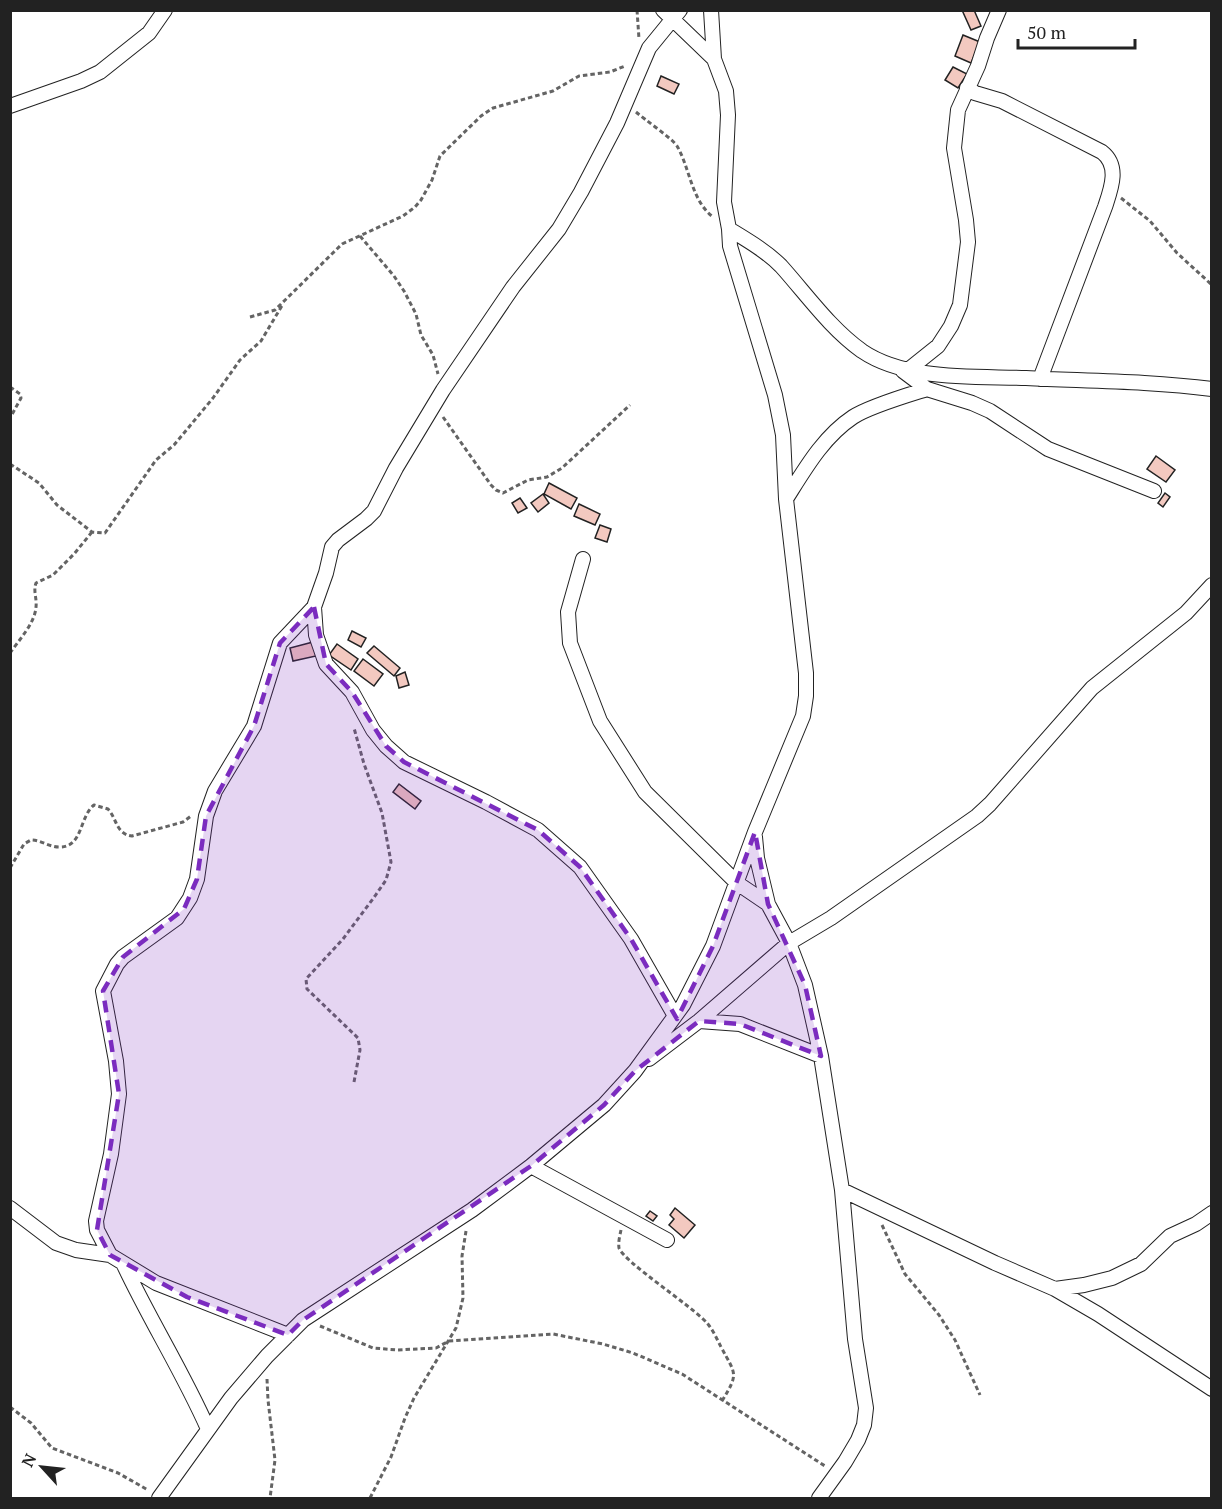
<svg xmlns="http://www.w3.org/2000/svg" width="1222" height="1509" viewBox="0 0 1222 1509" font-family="'PT Serif',serif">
	<rect width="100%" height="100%" fill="#fff"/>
	<path fill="#f3c9c0" stroke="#222" stroke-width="1.5" d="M 962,10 L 974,10 L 981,26 L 971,30 Z
		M 963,35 L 980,42 L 971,63 L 955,56 Z
		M 953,67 L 967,74 L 958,88 L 945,80 Z
		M 661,76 L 679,84 L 674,94 L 657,86 Z
		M 1156,456 L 1175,470 L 1166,482 L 1147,469 Z
		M 549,483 L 577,498 L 571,509 L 544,494 Z
		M 1165,493 L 1170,497 L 1163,507 L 1158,503 Z
		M 543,494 L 549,503 L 538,512 L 531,503 Z
		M 520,498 L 527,508 L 518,513 L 512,503 Z
		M 579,504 L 600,514 L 595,525 L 574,516 Z
		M 600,525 L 611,529 L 607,542 L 595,538 Z
		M 352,631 L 366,638 L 361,647 L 348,640 Z
		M 313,642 L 316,656 L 293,661 L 290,648 Z
		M 337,644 L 358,659 L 351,670 L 329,655 Z
		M 374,646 L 400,668 L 394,676 L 367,653 Z
		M 363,659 L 383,674 L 374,686 L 354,671 Z
		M 405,672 L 409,685 L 399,688 L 396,676 Z
		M 399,784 L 421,801 L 415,809 L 393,792 Z
		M 675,1208 L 695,1225 L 684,1238 L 669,1225 L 674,1219 L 670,1215 Z
		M 650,1211 L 657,1216 L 653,1221 L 646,1216 Z"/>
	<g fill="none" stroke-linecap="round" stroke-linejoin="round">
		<g stroke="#222" stroke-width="16">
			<path id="street" d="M 663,10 L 714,59
				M 967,88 L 975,93 L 1002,101 L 1102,152 C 1120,166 1111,189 1105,207 L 1040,379
				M 10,106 L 81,81 L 100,72 L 149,33 L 165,10
				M 729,229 C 747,240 766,251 781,266 C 807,295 830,328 862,351 C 906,381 975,376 1026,378 C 1088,381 1150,381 1212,389
				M 908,370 L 938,346 L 951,326 L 960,305 L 968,242 L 966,220 L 954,148 L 958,110 L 978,66 L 987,38 L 999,10
				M 903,371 L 927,389 L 972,403 L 990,411 L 1048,449 L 1154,491
				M 786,499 C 805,469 823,437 853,417 C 870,406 908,395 927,389
				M 583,559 L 568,612 L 570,643 L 600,721 L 645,792 L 737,883 L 768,904
				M 314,607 L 316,635 L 326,664 L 352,692 L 373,730 L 386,746 L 404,762 L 486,802 L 538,830 L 580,867 L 631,939 L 675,1016
				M 755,837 L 757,858 L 768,904 L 789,943 L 805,985 L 821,1056 L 842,1190 L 855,1339 L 866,1408 L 864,1425 L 858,1440 L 845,1462 L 819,1498
				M 699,1021 L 740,1024 L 821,1056
				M 649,1059 L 699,1021 L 789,943 L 831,918 L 977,816 L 990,804 L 1092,688 L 1186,613 L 1212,585
				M 531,1166 L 667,1240
				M 842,1190 L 995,1263 L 1055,1289 L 1098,1314 L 1212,1389
				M 10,1208 L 56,1243 L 76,1250 L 110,1255
				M 123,1263 C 149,1319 183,1372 208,1429
				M 1055,1289 L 1084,1285 L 1112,1278 L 1141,1264 L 1170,1236 L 1196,1224 L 1212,1213
				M 288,1335 L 156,1283 L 110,1255 L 97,1230 L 96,1221 L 111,1154 L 119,1094 L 116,1061 L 103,991 L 117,964 L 123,957 L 177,918 L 190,898 L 197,879 L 206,816 L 215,791 L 254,726 L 280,643 L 314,607 L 326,573 L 332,547 L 338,540 L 366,519 L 374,511 L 396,468 L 443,390 L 513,287 L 559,229 L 581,192 L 617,123 L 649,48 L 680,10
				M 159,1498 L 231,1398 L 267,1356 L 303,1320 L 472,1210 L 531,1166 L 604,1105 L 635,1071 L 683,1005 L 713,946 L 755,832 L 803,716 L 806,696 L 806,673 L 786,499 L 783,435 L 775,395 L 730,246 L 729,229 L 724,202 L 728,115 L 726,91 L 714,59 L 711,10"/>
		</g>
		<path stroke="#646464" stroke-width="3" stroke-dasharray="4.5 3" stroke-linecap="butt" d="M 637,10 L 639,39
			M 636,112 C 644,119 674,140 677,146 C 690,168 691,200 713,217
			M 1121,198 L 1150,221 L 1177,253 L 1212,285
			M 360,236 L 394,276 L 404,291 L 416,314 L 421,335 L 433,355 L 438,374
			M 250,317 L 275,310 L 342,244 L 403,216 L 415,207 L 421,200 L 432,180 L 440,156 L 481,116 L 493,108 L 553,91 L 579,76 L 610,72 L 625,66
			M 10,387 L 20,394 L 21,398 L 10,418
			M 443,417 L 491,485 L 496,490 L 503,493 L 528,480 L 547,477 L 562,468 L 630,405
			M 10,464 L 39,483 L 57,505 L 92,532 L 105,533 L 156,460 L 174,445 L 213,398 L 240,360 L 261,341 L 283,304
			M 10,653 C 19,640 35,623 36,607 C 37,598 33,591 36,583 L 53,575 L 74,554 L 92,532
			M 10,868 L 24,844 L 31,840 C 41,840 49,847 59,847 C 83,848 79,817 94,805 L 108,809 C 117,819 116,834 132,836 L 183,822 L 191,816
			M 354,1082 L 360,1050 L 358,1038 L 307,989 L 306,979 L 343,939 L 375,896 L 386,880 L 391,862 L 382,813 L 364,764 L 354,728
			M 882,1225 L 905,1274 L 939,1315 L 955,1340 L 980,1395
			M 621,1230 C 620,1235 618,1242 619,1248 C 624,1262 692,1306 707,1323 C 713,1330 717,1339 721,1347 C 736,1375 739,1373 722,1401
			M 320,1326 L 373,1348 L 397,1350 L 436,1348 L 449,1341 L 553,1334 L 603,1344 L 633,1353 L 682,1374 L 825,1466
			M 267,1379 L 268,1400 L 275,1460 L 270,1498
			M 10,1407 L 31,1423 L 52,1448 L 118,1473 L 148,1490
			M 370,1498 L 391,1457 L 405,1418 L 414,1398 L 456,1328 L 463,1298 L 462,1256 L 466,1231"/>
		<use href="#street" stroke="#fff" stroke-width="14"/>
	</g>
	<path fill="#7b2cbf" fill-opacity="0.2" stroke="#7b2cbf" stroke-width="4.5" stroke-dasharray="12 8" stroke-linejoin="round" d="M 314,607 L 326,664 L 352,692 L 386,746 L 404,762 L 538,830 L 580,867 L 631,939 L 677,1019 L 713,946 L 755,832 L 768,904 L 805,985 L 821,1056 L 740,1024 L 699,1021 L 635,1071 L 604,1105 L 531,1166 L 303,1320 L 288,1335 L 187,1297 L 110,1255 L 97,1230 L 119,1094 L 103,991 L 123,957 L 184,909 L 197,879 L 206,816 L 254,726 L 280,643 Z"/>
	<rect width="1222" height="1509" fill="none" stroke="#222222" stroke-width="24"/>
	<g transform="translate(42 1467) rotate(297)" stroke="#ffffff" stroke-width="4.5" paint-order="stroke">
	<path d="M0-4.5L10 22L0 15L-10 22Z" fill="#222222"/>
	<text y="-9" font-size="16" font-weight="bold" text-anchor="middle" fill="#222222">N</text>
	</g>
	<path d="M1018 39v9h117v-9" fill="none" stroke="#222222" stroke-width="3"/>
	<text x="1027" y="39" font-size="18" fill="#222222" stroke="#ffffff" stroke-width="4.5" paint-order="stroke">50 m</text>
</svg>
